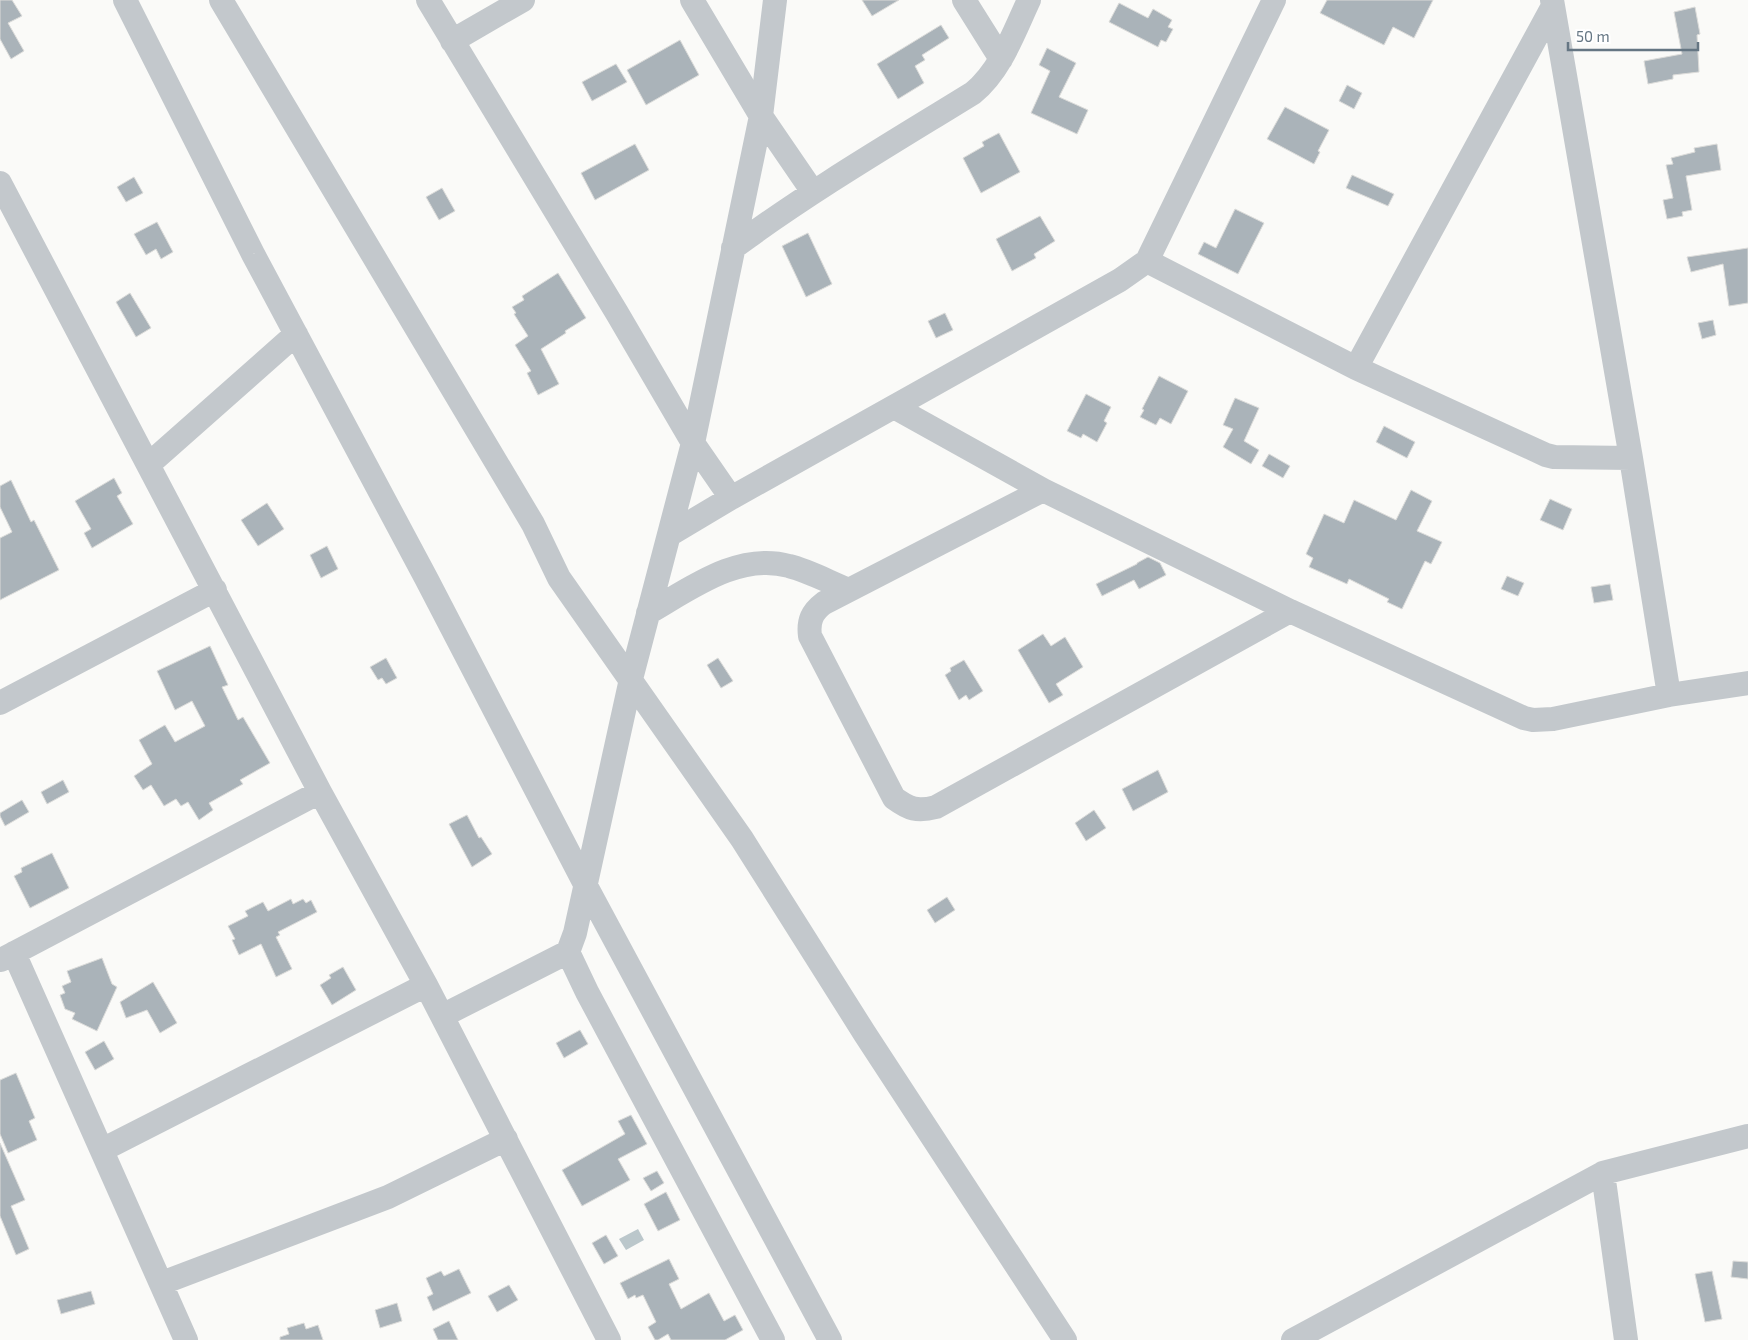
<svg xmlns="http://www.w3.org/2000/svg" width="1748" height="1340" viewBox="0 0 1748 1340" font-family="'Exo 2',sans-serif">
	<rect width="100%" height="100%" fill="#fafaf8"/>
	<path fill="#bbc7cb" d="M 638,1229 L 644,1240 L 626,1250 L 619,1239 Z"/>
	<path fill="#aab3b9" stroke="#dcdcda" d="M 0,0 L 12,0 L 22,16 L 8,23 L 24,51 L 11,59 L 0,39 Z
		M 862,0 L 899,0 L 872,16 Z
		M 1327,0 L 1433,0 L 1414,38 L 1393,27 L 1384,45 L 1320,13 Z
		M 1119,3 L 1148,18 L 1153,9 L 1172,20 L 1168,27 L 1173,29 L 1166,42 L 1161,40 L 1158,47 L 1109,22 Z
		M 1695,7 L 1700,34 L 1697,35 L 1699,72 L 1673,75 L 1673,79 L 1648,84 L 1644,61 L 1682,54 L 1674,12 Z
		M 941,25 L 949,38 L 922,55 L 925,60 L 915,66 L 924,83 L 898,99 L 877,64 Z
		M 680,40 L 699,75 L 646,105 L 627,70 Z
		M 1047,48 L 1076,63 L 1059,97 L 1088,110 L 1077,134 L 1031,113 L 1050,71 L 1039,65 Z
		M 616,64 L 627,82 L 592,101 L 582,82 Z
		M 1347,85 L 1362,93 L 1354,109 L 1339,101 Z
		M 1285,107 L 1329,130 L 1318,151 L 1320,152 L 1314,164 L 1267,139 Z
		M 999,133 L 1020,172 L 981,193 L 963,158 L 984,146 L 982,142 Z
		M 635,144 L 649,170 L 595,200 L 581,173 Z
		M 1717,144 L 1721,170 L 1686,176 L 1692,210 L 1682,212 L 1683,216 L 1667,219 L 1663,200 L 1673,198 L 1666,165 L 1673,164 L 1671,158 L 1695,152 L 1694,148 Z
		M 1352,175 L 1394,194 L 1388,206 L 1346,188 Z
		M 134,177 L 143,193 L 126,202 L 117,187 Z
		M 442,188 L 455,211 L 439,220 L 426,197 Z
		M 1235,209 L 1264,223 L 1238,274 L 1198,254 L 1204,242 L 1216,248 Z
		M 1040,216 L 1055,241 L 1034,254 L 1036,258 L 1012,271 L 996,239 Z
		M 157,222 L 173,252 L 161,259 L 156,249 L 146,255 L 134,234 Z
		M 808,233 L 832,284 L 806,297 L 782,246 Z
		M 1748,248 L 1748,303 L 1729,306 L 1723,264 L 1691,272 L 1687,257 Z
		M 558,273 L 586,318 L 565,331 L 566,333 L 541,349 L 559,384 L 538,395 L 527,373 L 531,371 L 515,345 L 528,336 L 514,314 L 516,313 L 512,307 L 524,300 L 522,296 Z
		M 130,293 L 151,328 L 136,337 L 116,302 Z
		M 945,313 L 953,330 L 936,338 L 928,321 Z
		M 1713,320 L 1716,335 L 1702,339 L 1698,323 Z
		M 1159,376 L 1188,391 L 1171,424 L 1160,418 L 1156,425 L 1140,417 L 1144,410 L 1142,409 Z
		M 1086,394 L 1111,407 L 1104,421 L 1107,423 L 1097,442 L 1083,434 L 1081,438 L 1067,431 Z
		M 1235,398 L 1259,408 L 1244,441 L 1259,450 L 1251,464 L 1223,447 L 1233,429 L 1223,425 Z
		M 1384,426 L 1415,442 L 1407,458 L 1376,442 Z
		M 1269,454 L 1290,466 L 1283,478 L 1262,466 Z
		M 114,478 L 122,493 L 117,496 L 133,524 L 92,548 L 84,533 L 91,529 L 75,501 Z
		M 11,480 L 31,522 L 34,520 L 59,570 L 0,600 L 0,538 L 12,532 L 0,507 L 0,486 Z
		M 1411,490 L 1432,501 L 1417,531 L 1442,542 L 1431,564 L 1425,561 L 1402,609 L 1387,602 L 1389,599 L 1349,579 L 1347,584 L 1309,567 L 1313,558 L 1306,554 L 1324,514 L 1344,523 L 1354,500 L 1396,520 Z
		M 1550,499 L 1572,509 L 1563,530 L 1540,520 Z
		M 267,503 L 284,529 L 258,546 L 241,520 Z
		M 327,546 L 338,569 L 321,578 L 310,555 Z
		M 1148,557 L 1160,563 L 1166,575 L 1139,589 L 1134,580 L 1102,596 L 1096,584 L 1137,564 L 1137,563 Z
		M 1507,576 L 1524,583 L 1518,596 L 1501,589 Z
		M 1610,584 L 1613,600 L 1594,603 L 1591,587 Z
		M 1043,634 L 1051,646 L 1065,637 L 1083,667 L 1056,684 L 1063,695 L 1049,703 L 1018,650 Z
		M 210,646 L 228,685 L 222,687 L 238,720 L 243,717 L 270,763 L 240,780 L 243,784 L 209,803 L 213,810 L 199,820 L 188,802 L 181,806 L 176,799 L 164,806 L 151,785 L 143,790 L 134,776 L 152,764 L 139,740 L 165,725 L 175,742 L 205,726 L 192,701 L 175,710 L 157,671 Z
		M 386,658 L 397,678 L 386,684 L 382,678 L 378,680 L 370,667 Z
		M 718,658 L 733,681 L 721,688 L 707,665 Z
		M 964,660 L 983,691 L 969,700 L 966,695 L 959,700 L 945,675 L 951,671 L 950,668 Z
		M 1158,770 L 1168,792 L 1133,811 L 1122,789 Z
		M 63,780 L 69,792 L 47,804 L 41,792 Z
		M 22,800 L 29,812 L 5,826 L 0,816 L 0,813 Z
		M 1094,810 L 1106,828 L 1086,841 L 1075,823 Z
		M 467,815 L 479,838 L 481,837 L 492,854 L 472,867 L 449,824 Z
		M 52,853 L 69,888 L 30,908 L 14,876 L 22,872 L 21,868 Z
		M 947,897 L 955,910 L 935,923 L 927,910 Z
		M 291,899 L 293,904 L 303,899 L 306,903 L 311,900 L 317,912 L 278,932 L 280,935 L 276,937 L 292,969 L 276,977 L 261,944 L 239,955 L 232,940 L 235,939 L 228,926 L 248,916 L 245,911 L 263,902 L 268,911 Z
		M 102,958 L 112,984 L 117,987 L 97,1031 L 72,1019 L 75,1013 L 65,1009 L 60,995 L 65,993 L 62,986 L 71,982 L 67,971 Z
		M 343,967 L 356,990 L 332,1005 L 320,985 L 331,978 L 329,975 Z
		M 153,982 L 177,1023 L 160,1033 L 147,1010 L 126,1018 L 120,1002 Z
		M 580,1030 L 588,1044 L 564,1058 L 556,1043 Z
		M 104,1041 L 114,1059 L 95,1070 L 85,1052 Z
		M 16,1073 L 35,1118 L 29,1121 L 37,1140 L 8,1153 L 0,1134 L 0,1080 Z
		M 631,1115 L 647,1144 L 618,1159 L 630,1180 L 582,1206 L 562,1170 L 625,1134 L 618,1121 Z
		M 0,1143 L 25,1200 L 11,1206 L 29,1249 L 16,1255 L 0,1216 Z
		M 657,1171 L 664,1183 L 651,1191 L 643,1178 Z
		M 666,1192 L 680,1220 L 658,1231 L 644,1204 Z
		M 606,1235 L 618,1256 L 604,1264 L 592,1243 Z
		M 669,1259 L 679,1279 L 669,1284 L 681,1309 L 709,1293 L 724,1321 L 735,1315 L 743,1330 L 725,1340 L 671,1340 L 668,1334 L 658,1340 L 655,1340 L 648,1327 L 656,1322 L 643,1295 L 636,1298 L 635,1295 L 628,1299 L 620,1283 Z
		M 1733,1261 L 1748,1262 L 1748,1279 L 1731,1277 Z
		M 459,1269 L 471,1293 L 433,1311 L 427,1297 L 433,1294 L 426,1278 L 441,1271 L 444,1276 Z
		M 1712,1271 L 1722,1319 L 1705,1322 L 1695,1274 Z
		M 509,1285 L 518,1300 L 497,1312 L 488,1296 Z
		M 91,1291 L 95,1304 L 61,1314 L 57,1300 Z
		M 397,1303 L 402,1321 L 380,1328 L 375,1310 Z
		M 449,1321 L 458,1340 L 438,1340 L 433,1329 Z
		M 304,1323 L 306,1329 L 318,1325 L 323,1340 L 280,1340 L 280,1337 L 289,1334 L 287,1328 Z"/>
	<g fill="none" stroke-linecap="round" stroke-linejoin="round">
		<path stroke="#c3c8cc" stroke-width="24" d="M 125,0 L 253,254 L 426,578 L 586,886 L 830,1340
			M 221,0 L 533,524 L 559,578 L 742,839 L 865,1034 L 1065,1340
			M 428,0 L 617,313 L 693,443 L 731,498
			M 692,0 L 761,116 L 813,192
			M 964,0 L 1001,59
			M 1552,0 L 1631,458 L 1669,695
			M 452,41 L 523,0
			M 0,183 L 320,792 L 426,985 L 609,1340
			M 733,248 C 810,191 892,143 973,93 C 1001,70 1014,32 1029,0
			M 1147,261 L 1356,368 L 1546,455 L 1554,457 L 1631,458
			M 1356,368 L 1553,6
			M 894,407 L 1043,490 L 1290,611 L 1524,718 L 1533,720 L 1553,719 L 1669,695 L 1748,683
			M 148,465 L 296,334
			M 1043,490 L 824,603 C 812,612 808,621 810,636 L 894,798 C 909,809 917,812 936,807 L 1290,611
			M 669,535 L 731,498 L 1120,280 L 1147,261 L 1274,0
			M 648,613 C 690,589 738,552 789,566 C 809,571 829,582 849,590
			M 0,703 L 215,590
			M 568,952 L 587,992 L 773,1340
			M 14,953 L 186,1340
			M 1,960 L 320,792
			M 442,1016 L 568,952 L 575,933 L 631,679 L 693,443 L 761,116 L 775,0
			M 102,1150 L 426,985
			M 1603,1173 L 1626,1340
			M 162,1283 L 388,1197 L 506,1139
			M 1293,1340 L 1603,1173 L 1748,1136"/>
	</g>
	<path d="M1568 42v8h130v-8" fill="none" stroke="#657683" stroke-width="2.5"/>
	<text x="1576" y="42" font-size="15" fill="#657683" stroke="#ffffff" stroke-width="4" paint-order="stroke">50 m</text>
</svg>
